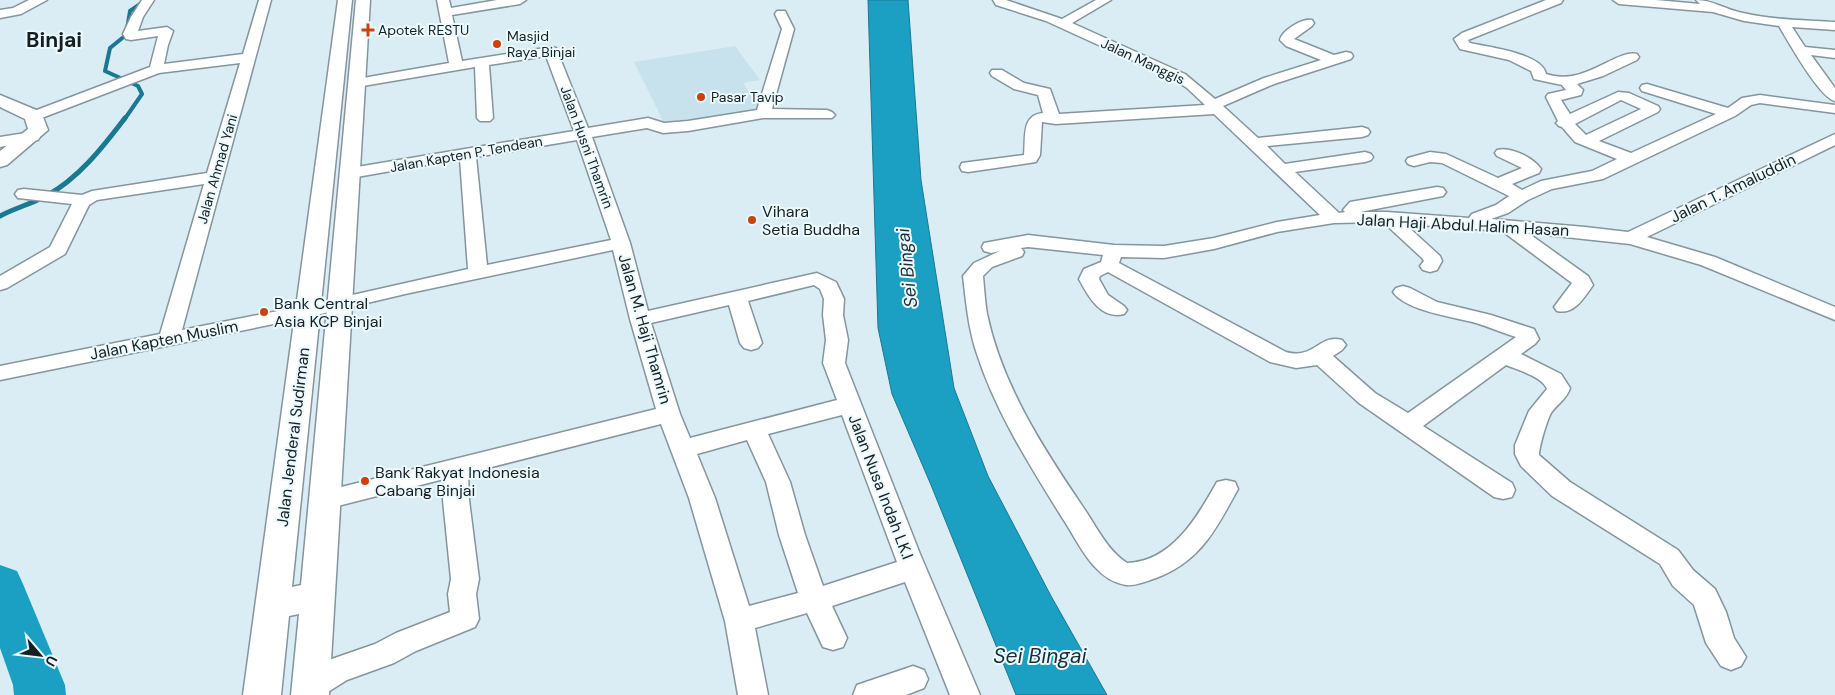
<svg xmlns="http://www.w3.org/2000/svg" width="1835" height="695" viewBox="0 0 1835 695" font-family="'DM Sans',sans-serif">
	<rect width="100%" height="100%" fill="#dbedf4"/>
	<path fill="#c7e2ec" d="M 735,46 L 760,80 L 743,83 L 761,110 L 665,125 L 634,62 Z"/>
	<path fill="#1b9fc2" stroke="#1a7992" d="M 868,0 L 908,0 L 921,180 L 954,388 L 988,476 L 1051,596 L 1107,695 L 1016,695 L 931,485 L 892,394 L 878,328 Z"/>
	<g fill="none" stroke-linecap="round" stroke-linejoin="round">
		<path stroke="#1a7992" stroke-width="4" d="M 124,120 L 142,94 L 138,86 L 105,71 L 110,48 L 126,35 L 130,11 L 146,0"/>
		<path stroke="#1a7992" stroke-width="5" d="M 0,216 C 15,208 31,204 46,196 C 78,179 103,147 125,118"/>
		<path fill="#1b9fc2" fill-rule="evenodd" d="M 0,565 L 17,571 L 23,584 L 65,685 L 66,695 L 14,695 L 13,685 L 0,648 Z"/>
		<g stroke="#84959c" stroke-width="3">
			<path id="minor" d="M 29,0 L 47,0 L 21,14 L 0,18 L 0,10 L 13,8 Z
				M 142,0 L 154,0 L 143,17 L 138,31 L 167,27 L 173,31 L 168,45 L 164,64 L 243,54 L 259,0 L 271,0 L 182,330 L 308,305 L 468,269 L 460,159 L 351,178 L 345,177 L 343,173 L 345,169 L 574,131 L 546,56 L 489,65 L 493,118 L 490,121 L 480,121 L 477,118 L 475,67 L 357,87 L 352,86 L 350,83 L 352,80 L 357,79 L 449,63 L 437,0 L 449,0 L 451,8 L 497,0 L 526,0 L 520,4 L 452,15 L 462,61 L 551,47 L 556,48 L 588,128 L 648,118 L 664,123 L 688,121 L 757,110 L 782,29 L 775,14 L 777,11 L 785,11 L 794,29 L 772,109 L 827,110 L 832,112 L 835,115 L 832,118 L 763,118 L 688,131 L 663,133 L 647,128 L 592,137 L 630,243 L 648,311 L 817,273 L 836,282 L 844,299 L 843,315 L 848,340 L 845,363 L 920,554 L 980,695 L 950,695 L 905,582 L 832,606 L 847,638 L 843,647 L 833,650 L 823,647 L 807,613 L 755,628 L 768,695 L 738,695 L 725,621 L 689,498 L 661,424 L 468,473 L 469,500 L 479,579 L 476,594 L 479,619 L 475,627 L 416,651 L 394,663 L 347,680 L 323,695 L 301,695 L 297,686 L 301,676 L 326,661 L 375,644 L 396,633 L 450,612 L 448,594 L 451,579 L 443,500 L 444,479 L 326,509 L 317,507 L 313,500 L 317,493 L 656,409 L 630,319 L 613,250 L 405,294 L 308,317 L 0,380 L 0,366 L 160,334 L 204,184 L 97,200 L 89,205 L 65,254 L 7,288 L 0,290 L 0,276 L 50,247 L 72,204 L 18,198 L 15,194 L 18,190 L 24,189 L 82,195 L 92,191 L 207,173 L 240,63 L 159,73 L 39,119 L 29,119 L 26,116 L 29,113 L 150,67 L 158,36 L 131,40 L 126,39 L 123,34 L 131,17 ZM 577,140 L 611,240 L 487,265 L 476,157 ZM 814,285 L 820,289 L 824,299 L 823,315 L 826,340 L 823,363 L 837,400 L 690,438 L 680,414 L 651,323 L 729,305 L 740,343 L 744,348 L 751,350 L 758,348 L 762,343 L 748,301 ZM 842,415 L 897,562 L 823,586 L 805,535 L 790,482 L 768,434 ZM 747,440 L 766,482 L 779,535 L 798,593 L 749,606 L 715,498 L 697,454 Z
				M 993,0 L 1006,0 L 1062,19 L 1096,0 L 1111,0 L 1072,23 L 1185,74 L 1215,99 L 1264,78 L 1321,60 L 1286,46 L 1280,40 C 1282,30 1303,18 1312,20 L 1314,23 L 1312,26 L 1294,39 L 1334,55 L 1346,52 L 1351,53 L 1353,56 L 1351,59 L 1274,84 L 1223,106 L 1258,138 L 1362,127 L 1368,129 L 1370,132 L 1368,135 L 1362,137 L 1267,146 L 1285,164 L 1365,152 L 1371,154 L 1373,157 L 1371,160 L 1365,162 L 1295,172 L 1339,213 L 1345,212 L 1343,210 L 1350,202 L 1437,187 L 1443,188 L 1446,192 L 1443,196 L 1360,212 L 1387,212 L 1469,218 L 1472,214 L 1496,205 L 1509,196 L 1442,163 L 1430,162 L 1414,166 L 1408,164 L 1406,161 L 1408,158 L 1430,152 L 1446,154 L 1498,178 L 1522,168 L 1497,156 L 1495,153 L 1497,150 C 1510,146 1534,158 1541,169 L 1539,173 L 1512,184 L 1522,190 L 1541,181 L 1592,171 L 1617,159 L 1575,142 L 1562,127 L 1559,126 L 1556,123 L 1558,121 L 1546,97 L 1548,94 L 1566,90 L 1562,85 L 1534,79 L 1531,71 L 1509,60 L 1460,49 L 1454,39 L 1462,33 L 1546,0 L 1563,0 L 1561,3 L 1468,40 L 1470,43 C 1487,47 1542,53 1546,74 C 1585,87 1615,49 1637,54 L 1639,57 L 1637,60 L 1603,76 L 1577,84 L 1583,90 L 1581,95 L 1561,100 L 1570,114 L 1618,92 L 1629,93 L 1658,106 L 1660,109 L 1658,112 L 1599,141 L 1631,153 L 1716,114 L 1642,91 L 1640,88 L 1642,85 L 1647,84 L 1728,108 L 1742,98 L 1760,95 L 1835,105 L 1835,113 L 1760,103 L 1751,105 L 1735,116 L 1603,179 L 1552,189 L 1528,200 L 1508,213 L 1491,219 L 1585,227 L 1628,232 L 1835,134 L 1835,145 L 1647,237 L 1715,257 L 1835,307 L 1835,320 L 1701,265 L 1630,244 L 1528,233 L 1588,276 L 1593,285 C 1584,298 1574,315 1557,311 L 1554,307 L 1572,283 L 1502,231 L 1405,224 L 1440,256 L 1442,261 L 1437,270 L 1430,272 L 1423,270 L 1420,266 L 1424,261 L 1422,258 L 1383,222 L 1334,223 L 1277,232 L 1214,249 L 1164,258 L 1121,257 L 1119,263 L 1286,352 C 1314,360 1319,334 1342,340 L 1346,345 L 1342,350 L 1333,356 L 1375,393 L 1408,413 L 1516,337 C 1503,333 1489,327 1476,323 C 1454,317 1406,311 1393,292 L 1396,288 L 1403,286 L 1410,288 L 1437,302 L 1491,315 L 1534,329 L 1539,339 L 1535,344 L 1521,354 L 1561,374 L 1570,388 C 1567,399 1557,404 1551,413 C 1547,420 1539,447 1539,455 L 1570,482 L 1678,550 L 1693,570 L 1715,589 L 1726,612 L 1734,638 L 1746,657 L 1741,666 L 1731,670 L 1721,666 L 1706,643 L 1694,605 L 1673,586 L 1660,564 L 1552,496 L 1521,466 L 1515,454 L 1515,445 L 1529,411 L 1547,389 C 1543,377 1518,370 1506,365 L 1423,426 L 1512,483 L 1515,490 L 1512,497 L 1503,499 L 1494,497 L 1359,403 L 1317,365 L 1296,368 L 1270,362 L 1108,272 L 1100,276 L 1099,279 L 1108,295 L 1124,306 L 1127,310 L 1124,314 C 1101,320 1088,296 1079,279 L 1084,269 L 1101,262 L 1103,255 L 1028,247 L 1021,248 L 1024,252 L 1022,256 L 992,267 L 983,276 C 984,288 985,302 987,314 C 1002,385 1043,448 1083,507 C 1096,526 1107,550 1127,563 C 1172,562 1198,516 1217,482 L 1226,480 L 1235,482 L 1238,489 C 1216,529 1201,561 1156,578 C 1147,581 1136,586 1126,585 C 1113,583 1103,576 1094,566 C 1082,553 1073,534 1063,519 C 1030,466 995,411 976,351 C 968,326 966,301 963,276 L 974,263 L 1000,251 L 991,253 L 984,251 L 982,247 L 984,243 L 1028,235 L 1114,245 L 1164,246 L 1214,238 L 1277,222 L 1320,215 L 1214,114 L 1056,124 L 1042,122 L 1040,155 L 1036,162 L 968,172 L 962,171 L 960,167 L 962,163 L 1024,155 C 1026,137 1021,115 1043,113 L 1038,95 L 1014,89 L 992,76 L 990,73 L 992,70 L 1002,70 L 1024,83 L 1050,89 L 1059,114 L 1205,105 L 1187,88 L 1175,80 L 1046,21 L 996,5 ZM 1621,100 L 1641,109 L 1586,135 L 1575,124 Z
				M 1613,0 L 1656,0 L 1700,4 L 1696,0 C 1713,0 1726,10 1743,13 C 1774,20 1804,20 1835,22 L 1835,30 L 1792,27 L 1805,47 L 1835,50 L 1835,58 L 1811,55 L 1835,88 L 1835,101 C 1819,97 1788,41 1779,26 L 1744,21 L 1713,12 L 1619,4 Z
				M 32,132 L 38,134 L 40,137 L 38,140 L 0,147 L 0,137 Z
				M 913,666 L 924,670 L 928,679 L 924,688 L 906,695 L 853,695 L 857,685 Z"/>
		</g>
		<g stroke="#84959c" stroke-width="3">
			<path id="major" d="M 338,0 L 352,0 L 292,587 L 301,585 L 356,0 L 370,0 L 329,695 L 291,695 L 299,614 L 289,616 L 281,695 L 243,695 Z
				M 0,95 L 41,112 L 48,130 L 7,165 L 0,167 L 0,151 L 28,129 L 25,119 L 0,107 Z"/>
		</g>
		<use href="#minor" fill="#fff" fill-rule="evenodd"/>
		<use href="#major" fill="#fff" fill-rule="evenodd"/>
	</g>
	<g fill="#ca430d" stroke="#ebfaff" stroke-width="2">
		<path d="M365.5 22.5h5v5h5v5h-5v5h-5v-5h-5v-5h5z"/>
		<circle cx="497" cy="44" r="5"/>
		<circle cx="701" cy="97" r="5"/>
		<circle cx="752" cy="220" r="5"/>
		<circle cx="264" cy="312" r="5"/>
		<circle cx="365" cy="481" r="5"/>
	</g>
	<g text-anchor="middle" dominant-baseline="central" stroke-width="4" stroke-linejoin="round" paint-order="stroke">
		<g font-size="14" fill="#181f21" stroke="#ebfaff" text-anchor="start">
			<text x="378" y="30">Apotek RESTU</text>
			<text x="507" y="36">Masjid<tspan x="507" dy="16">Raya Binjai</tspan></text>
			<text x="711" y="97">Pasar Tavip</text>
		</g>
		<g font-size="14" fill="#181f21" stroke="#ebfaff">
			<text transform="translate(1143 61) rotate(25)">Jalan Manggis</text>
			<text transform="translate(587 147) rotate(70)">Jalan Husni Thamrin</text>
			<text transform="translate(466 154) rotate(-10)">Jalan Kapten P. Tendean</text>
			<text transform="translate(217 169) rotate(-74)">Jalan Ahmad Yani</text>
		</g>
		<g font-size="16" fill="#181f21" stroke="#ebfaff">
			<text transform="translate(1733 188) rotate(-26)">Jalan T. Amaluddin</text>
			<text transform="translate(1463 225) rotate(3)">Jalan Haji Abdul Halim Hasan</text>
			<text transform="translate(645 329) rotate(74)">Jalan M. Haji Thamrin</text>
			<text transform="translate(164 340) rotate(-11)">Jalan Kapten Muslim</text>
			<text transform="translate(293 437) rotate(-83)">Jalan Jenderal Sudirman</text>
			<text transform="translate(881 487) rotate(69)">Jalan Nusa Indah LK.I</text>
		</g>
		<g font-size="16" fill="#181f21" stroke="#ebfaff" text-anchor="start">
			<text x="762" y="211">Vihara<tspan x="762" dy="18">Setia Buddha</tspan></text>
			<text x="274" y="303">Bank Central<tspan x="274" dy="18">Asia KCP Binjai</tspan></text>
			<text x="375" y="472">Bank Rakyat Indonesia<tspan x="375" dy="18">Cabang Binjai</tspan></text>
		</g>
		<g font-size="18" font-style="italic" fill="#1a2e35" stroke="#ebfaff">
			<text transform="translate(907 268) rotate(-96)">Sei Bingai</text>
		</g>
		<g font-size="21" font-weight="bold" fill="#181f21" stroke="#ebfaff">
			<text x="54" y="40">Binjai</text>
		</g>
		<g font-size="21" font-style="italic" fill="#1a2e35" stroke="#ebfaff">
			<text x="1040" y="656">Sei Bingai</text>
		</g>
	</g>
	<g transform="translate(40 655) rotate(118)" stroke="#ebfaff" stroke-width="4" paint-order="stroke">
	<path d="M0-4L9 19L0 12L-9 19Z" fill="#181f21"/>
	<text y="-8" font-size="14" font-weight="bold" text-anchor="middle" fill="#181f21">U</text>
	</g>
</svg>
